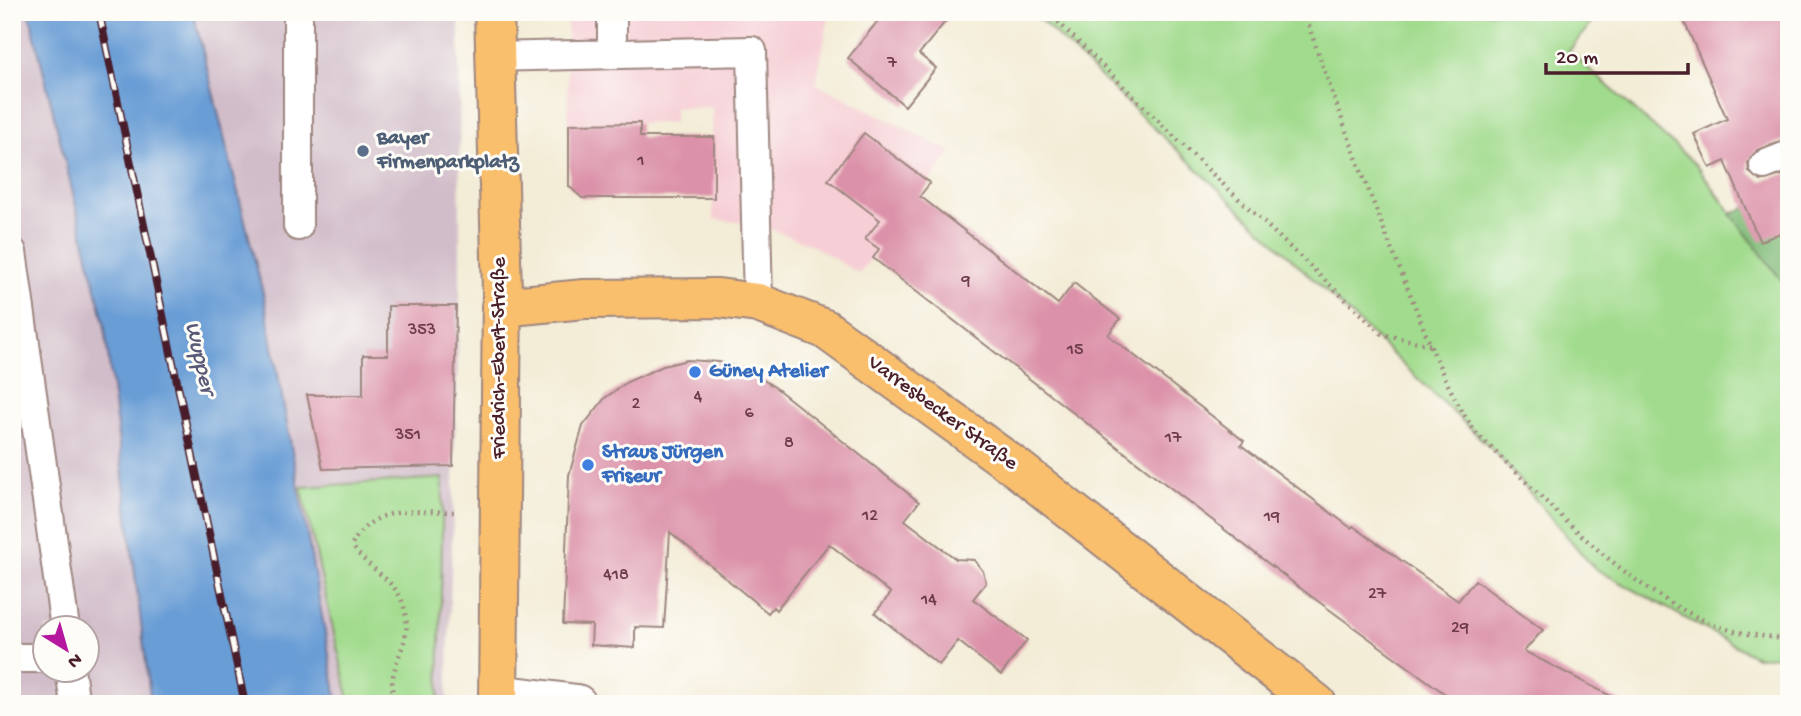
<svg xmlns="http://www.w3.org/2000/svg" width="1801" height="716" viewBox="0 0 1801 716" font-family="'Gochi Hand',sans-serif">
	<rect width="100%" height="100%" fill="#fdfcf7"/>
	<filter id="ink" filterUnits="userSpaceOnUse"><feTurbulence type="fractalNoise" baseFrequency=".0143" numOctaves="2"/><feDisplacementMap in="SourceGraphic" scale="14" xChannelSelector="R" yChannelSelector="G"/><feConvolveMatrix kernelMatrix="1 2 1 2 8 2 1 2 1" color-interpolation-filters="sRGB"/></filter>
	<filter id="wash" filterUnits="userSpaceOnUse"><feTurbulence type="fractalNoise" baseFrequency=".00686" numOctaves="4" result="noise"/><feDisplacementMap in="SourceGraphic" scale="28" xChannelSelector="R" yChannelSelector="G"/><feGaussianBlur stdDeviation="1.57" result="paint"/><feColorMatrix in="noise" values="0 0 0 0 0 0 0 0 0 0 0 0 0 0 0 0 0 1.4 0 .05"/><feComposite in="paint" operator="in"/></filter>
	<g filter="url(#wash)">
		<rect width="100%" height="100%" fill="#f3ecd6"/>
		<path fill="#f6cfd6" d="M 567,12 L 830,12 L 816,83 L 952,152 L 859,274 L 812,245 L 760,225 L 713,219 L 712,107 L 674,108 L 674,123 L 568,123 Z"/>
		<path fill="#d1bdc9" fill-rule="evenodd" d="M 12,12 L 459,12 L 460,288 L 447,704 L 12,704 ZM 46,628 L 88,628 L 88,670 L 46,670 Z"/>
		<path fill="#a1db8d" stroke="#767d5c" stroke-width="2" d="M 1032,12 L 1600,12 L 1569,51 L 1695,164 L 1789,290 L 1789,656 L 1756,657 L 1594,568 L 1495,452 Z
			M 443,478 L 439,704 L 350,704 L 301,487 Z"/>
		<path fill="#80bb78" stroke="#656d52" stroke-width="2" d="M 1789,188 L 1789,290 L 1731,214 Z"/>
		<path fill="#699dd5" stroke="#5a5e80" stroke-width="2" d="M 29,12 L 193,12 L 264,297 L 338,704 L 151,704 L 104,322 Z"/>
		<g id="blocks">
			<path fill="#db91a9" d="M 885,12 L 953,12 L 919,54 L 936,68 L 905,106 L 848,58 Z
				M 1680,12 L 1789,12 L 1789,139 L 1757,150 L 1748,163 L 1749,172 L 1761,181 L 1789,173 L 1789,229 L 1760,242 L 1725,161 L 1710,168 L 1694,134 L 1727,119 Z
				M 640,123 L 640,137 L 714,137 L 714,198 L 582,198 L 569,186 L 569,124 Z
				M 864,133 L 930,183 L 920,196 L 1058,304 L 1074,283 L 1120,319 L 1108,335 L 1244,441 L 1241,445 L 1351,528 L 1353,526 L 1458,601 L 1475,580 L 1543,630 L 1524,651 L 1626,704 L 1459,704 L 1304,591 L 873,258 L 879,249 L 865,239 L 880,220 L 828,180 Z
				M 388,306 L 456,306 L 453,466 L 323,469 L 307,395 L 363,395 L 363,355 L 388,355 Z
				M 687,360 L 719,362 L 749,371 L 776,388 L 919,502 L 905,520 L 956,559 L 974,560 L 983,571 L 986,583 L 973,599 L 1027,640 L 1001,675 L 958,641 L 939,665 L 875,613 L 891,593 L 829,544 L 776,610 L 773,607 L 768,613 L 670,532 L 664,628 L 635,627 L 635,648 L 591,645 L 592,625 L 563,624 L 569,475 L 583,426 L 605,398 L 627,382 L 663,366 Z"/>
		</g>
	</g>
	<g filter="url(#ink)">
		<use href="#blocks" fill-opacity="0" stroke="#9e8680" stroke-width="2"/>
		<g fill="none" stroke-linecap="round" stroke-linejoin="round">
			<g stroke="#9e8680" stroke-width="32">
				<path id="lane" d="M 298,12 L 298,226
					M 612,54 L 612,12
					M 494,57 L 752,51 L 758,303
					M 1764,165 L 1789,155
					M 12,252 L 65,628
					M 12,658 L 46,658
					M 70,670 L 75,704"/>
			</g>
			<g stroke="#9e8680" stroke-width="42">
				<path id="street" d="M 498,694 L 577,704"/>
			</g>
			<g stroke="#9e8680" stroke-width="42">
				<path id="primary" d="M 494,12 L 502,292 L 498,704
					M 501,307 L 584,299 L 718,298 L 758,303 L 825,329 L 1018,469 L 1317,704"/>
			</g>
			<path stroke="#9e8680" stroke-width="4.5" stroke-dasharray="2 5" stroke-linecap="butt" d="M 1048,12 L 1205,167 L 1382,334 L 1431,345
				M 1304,12 C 1336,106 1370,197 1408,289 C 1428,338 1446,391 1477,434 C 1549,502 1621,587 1715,625 C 1737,634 1765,636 1789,640
				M 395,704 C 382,662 419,646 402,601 C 393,578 364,566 352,545 C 373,503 417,512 457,512"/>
			<use href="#lane" stroke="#fff" stroke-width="28"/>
			<use href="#street" stroke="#fff" stroke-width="38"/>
			<use href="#primary" stroke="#f9bf6d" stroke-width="38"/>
			<g stroke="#4a1f2b" stroke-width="8">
				<path id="rail" d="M 99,12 L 245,704"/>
			</g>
			<use href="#rail" stroke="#fdfcf7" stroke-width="5" stroke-dasharray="16" stroke-linecap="butt"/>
		</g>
	</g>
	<circle fill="#5c6f8a" stroke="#fdfcf7" stroke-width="2.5" cx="363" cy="151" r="7"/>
	<g fill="#3f7fe0" stroke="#fdfcf7" stroke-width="2.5">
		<circle cx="695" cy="372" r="7"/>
		<circle cx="588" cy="465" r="7"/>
	</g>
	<g text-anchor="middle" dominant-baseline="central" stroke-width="6" stroke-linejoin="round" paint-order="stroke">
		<g font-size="18" fill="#6e3c4a">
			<text x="892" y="63">7</text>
			<text x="641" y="161">1</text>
			<text x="966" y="281">9</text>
			<text x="422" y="330">353</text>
			<text x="1075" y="350">15</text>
			<text x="698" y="397">4</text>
			<text x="636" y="404">2</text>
			<text x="749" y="413">6</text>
			<text x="408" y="435">351</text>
			<text x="1173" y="438">17</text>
			<text x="789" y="443">8</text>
			<text x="870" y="516">12</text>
			<text x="1272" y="517">19</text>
			<text x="616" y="575">418</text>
			<text x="1377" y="594">27</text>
			<text x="929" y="600">14</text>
			<text x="1460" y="628">29</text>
		</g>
		<g font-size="21" font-weight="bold" fill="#4e5e75" stroke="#fdfcf7" text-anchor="start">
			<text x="377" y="139">Bayer<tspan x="377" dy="24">Firmenparkplatz</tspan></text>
		</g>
		<g font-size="21" fill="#4a1f2b" stroke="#fdfcf7">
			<text transform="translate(500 358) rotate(-90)">Friedrich-Ebert-Straße</text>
			<text transform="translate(942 414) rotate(36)">Varresbecker Straße</text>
		</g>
		<g font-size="21" font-weight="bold" fill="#366cbe" stroke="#fdfcf7" text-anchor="start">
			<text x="709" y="372">Güney Atelier</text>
			<text x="602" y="453">Straus Jürgen<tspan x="602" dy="24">Friseur</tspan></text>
		</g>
		<g font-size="23" font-style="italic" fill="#585877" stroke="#fdfcf7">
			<text transform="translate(199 358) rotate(77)">Wupper</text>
		</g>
	</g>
	<rect width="1801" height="716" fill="none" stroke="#fdfcf7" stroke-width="42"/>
	<g transform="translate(66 649) rotate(143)"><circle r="33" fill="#fdfcf7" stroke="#b5a4a5" stroke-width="2"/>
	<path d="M0-5L12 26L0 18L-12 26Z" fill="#b5179e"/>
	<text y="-10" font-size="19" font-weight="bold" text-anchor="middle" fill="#4a1f2b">N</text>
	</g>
	<path d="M1546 63v10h142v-10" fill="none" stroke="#4a1f2b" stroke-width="3.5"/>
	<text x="1556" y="63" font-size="21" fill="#4a1f2b" stroke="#fdfcf7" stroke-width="5" paint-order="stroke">20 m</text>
</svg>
